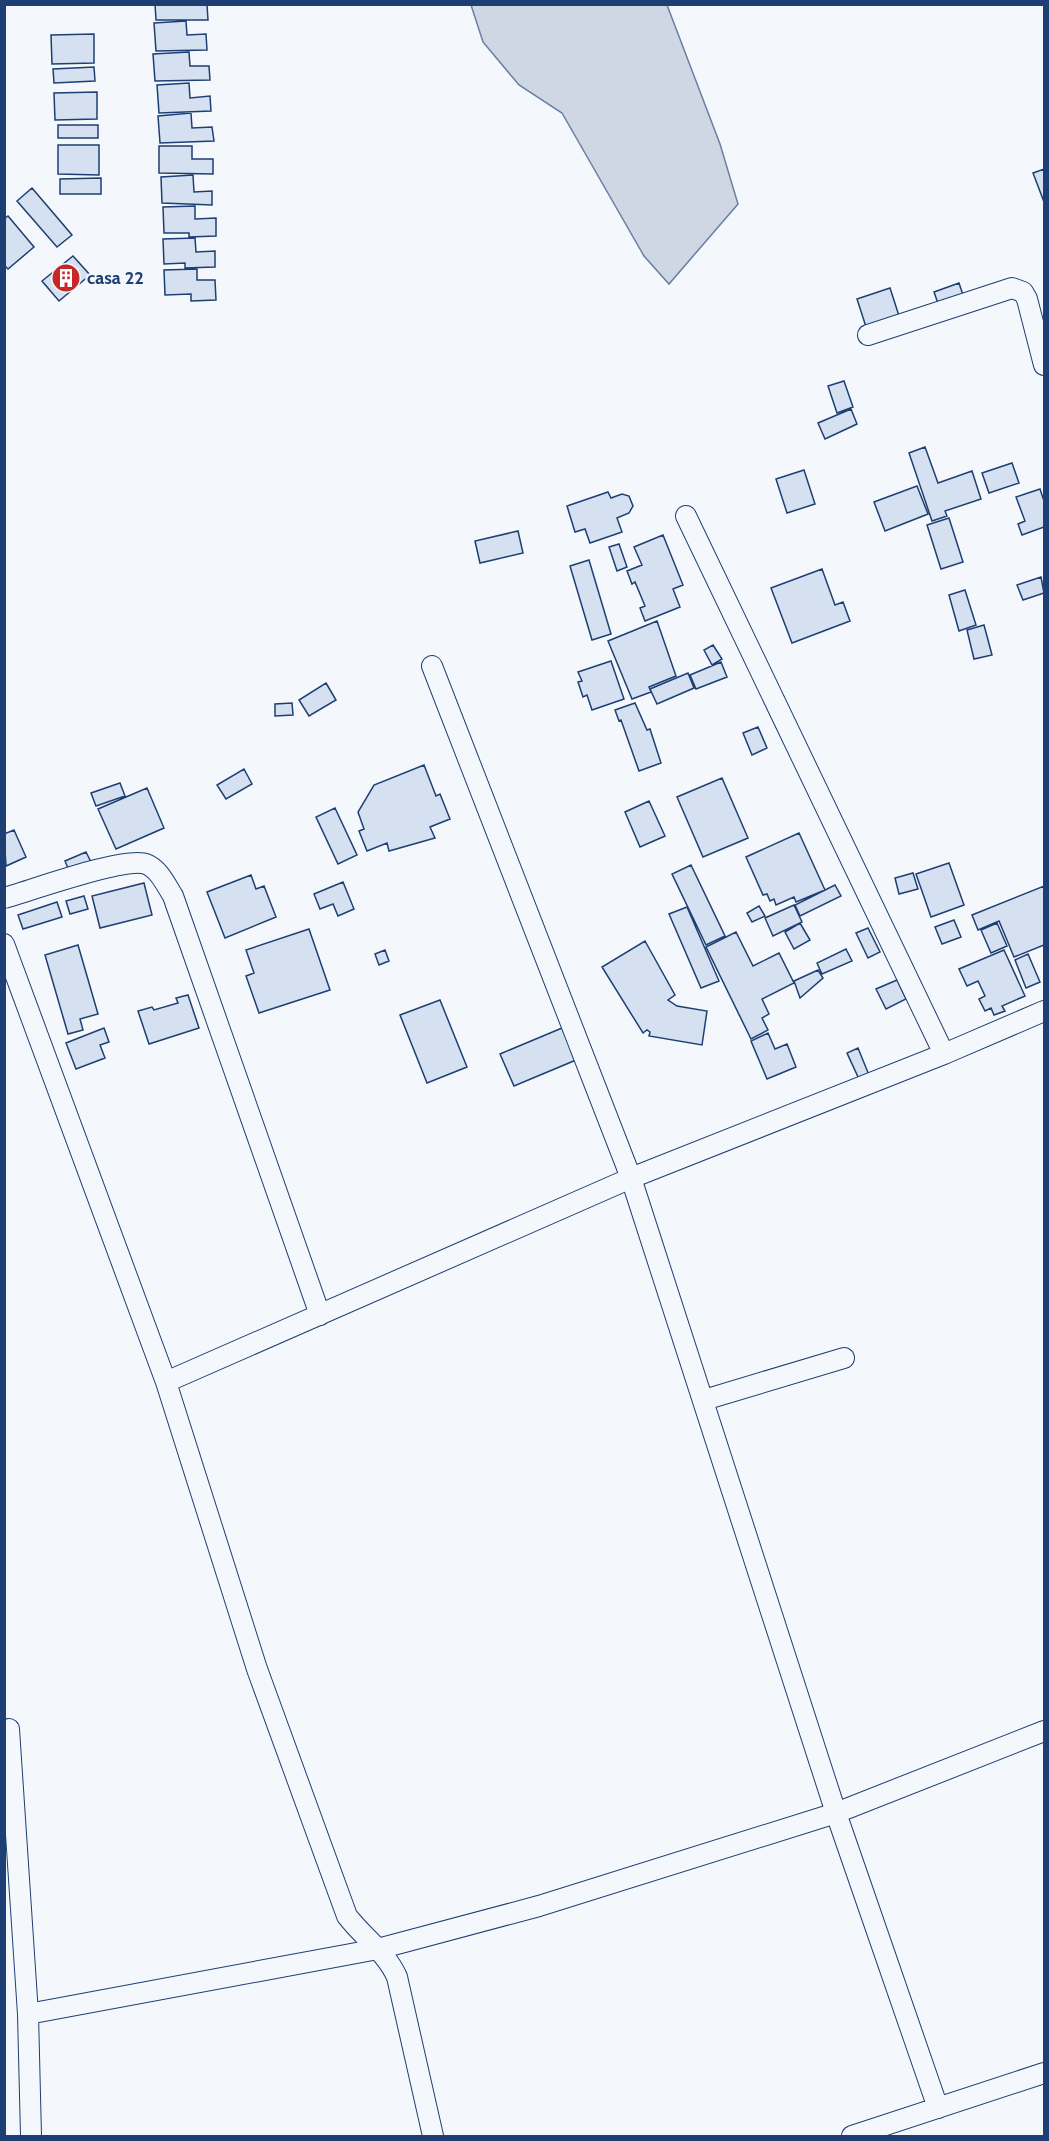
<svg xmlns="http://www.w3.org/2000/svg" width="1049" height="2141" viewBox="0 0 1049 2141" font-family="Cabin,sans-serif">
	<rect width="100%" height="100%" fill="#f4f7fb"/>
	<path fill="#cfd7e4" stroke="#687fa3" stroke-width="1.5" d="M 471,5 L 667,5 L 720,144 L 738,204 L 669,284 L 644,256 L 562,113 L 519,85 L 483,42 Z"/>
	<path fill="#d5e0f0" stroke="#1d3f73" stroke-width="1.5" d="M 155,4 L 207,5 L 208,20 L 156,20 Z
		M 186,21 L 187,35 L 206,34 L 207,50 L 156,51 L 154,23 Z
		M 94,34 L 94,63 L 52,64 L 51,35 Z
		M 189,52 L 190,66 L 209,66 L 210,80 L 155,81 L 153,54 Z
		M 94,67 L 95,81 L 54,83 L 53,69 Z
		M 189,83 L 190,98 L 210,96 L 211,111 L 159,113 L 157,85 Z
		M 97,92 L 97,119 L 55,120 L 54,93 Z
		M 191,113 L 192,128 L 212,127 L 214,141 L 160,143 L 158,116 Z
		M 58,125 L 98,125 L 98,138 L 58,138 Z
		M 58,145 L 99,145 L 99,175 L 58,174 Z
		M 159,146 L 192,146 L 192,159 L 213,159 L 213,174 L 159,173 Z
		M 1044,169 L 1044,202 L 1033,173 Z
		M 193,175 L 194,192 L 212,191 L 212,205 L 162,203 L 161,177 Z
		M 101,178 L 101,194 L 60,194 L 60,179 Z
		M 32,188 L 72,235 L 57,247 L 17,201 Z
		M 195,206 L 195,219 L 216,218 L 216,236 L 189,237 L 189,233 L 164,233 L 163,207 Z
		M 8,216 L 34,247 L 8,269 L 4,265 L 4,219 Z
		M 195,238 L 196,252 L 215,251 L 215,267 L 185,268 L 185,263 L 164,264 L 163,239 Z
		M 73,256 L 90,275 L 59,301 L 42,281 Z
		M 197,269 L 197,280 L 215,280 L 216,300 L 191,301 L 191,294 L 165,295 L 164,270 Z
		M 959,283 L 965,301 L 940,309 L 934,292 Z
		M 890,288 L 901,322 L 868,333 L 857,299 Z
		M 844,381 L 853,407 L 837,413 L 828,386 Z
		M 851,409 L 857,424 L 825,439 L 818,423 Z
		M 925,447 L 938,483 L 972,471 L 981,499 L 945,511 L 947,516 L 932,521 L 909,453 Z
		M 1012,463 L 1019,483 L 989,493 L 982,473 Z
		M 804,470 L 815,504 L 787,513 L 776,479 Z
		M 917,486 L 928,514 L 885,531 L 874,502 Z
		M 1040,489 L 1044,501 L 1044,527 L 1022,535 L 1018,524 L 1025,521 L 1016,497 Z
		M 608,492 L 611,498 L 622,494 L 629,496 L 633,506 L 629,513 L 617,518 L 622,532 L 590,543 L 585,529 L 575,532 L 567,506 Z
		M 949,518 L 963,562 L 941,569 L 927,525 Z
		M 518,531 L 523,553 L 480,563 L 475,541 Z
		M 663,535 L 683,585 L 673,589 L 680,607 L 645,621 L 640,608 L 645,606 L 635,582 L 632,584 L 627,571 L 642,565 L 634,547 Z
		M 619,544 L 627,567 L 617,571 L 609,547 Z
		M 589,560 L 611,634 L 592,640 L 570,566 Z
		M 822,569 L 835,605 L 843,602 L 850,621 L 792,643 L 771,588 Z
		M 1041,577 L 1044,593 L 1023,600 L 1017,585 Z
		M 965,590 L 976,625 L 959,631 L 949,595 Z
		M 657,621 L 676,676 L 649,687 L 651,692 L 632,699 L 608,641 Z
		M 984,625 L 992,655 L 974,659 L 967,630 Z
		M 713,645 L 722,659 L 712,665 L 704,650 Z
		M 611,661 L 624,699 L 592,710 L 587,695 L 583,697 L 578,682 L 582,681 L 578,672 Z
		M 721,662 L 727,677 L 696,689 L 690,675 Z
		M 688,673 L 694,688 L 657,704 L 650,689 Z
		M 326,683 L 336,700 L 309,716 L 299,700 Z
		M 292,703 L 293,715 L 275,716 L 275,704 Z
		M 635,703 L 647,730 L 650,729 L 661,763 L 639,771 L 621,720 L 619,721 L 615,710 Z
		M 758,727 L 767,748 L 752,755 L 743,733 Z
		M 424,765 L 436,796 L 440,794 L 450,819 L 430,827 L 435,838 L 389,851 L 387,843 L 367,851 L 359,831 L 364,829 L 358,812 L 374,785 Z
		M 244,769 L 252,784 L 226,799 L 217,785 Z
		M 722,778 L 748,838 L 703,857 L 677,797 Z
		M 120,783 L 125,796 L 96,806 L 91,793 Z
		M 147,788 L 164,828 L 116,849 L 98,809 Z
		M 649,801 L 665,836 L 640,847 L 625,812 Z
		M 335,808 L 357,855 L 338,864 L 316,817 Z
		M 14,830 L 26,857 L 6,866 L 4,834 Z
		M 799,833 L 825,890 L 796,902 L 794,897 L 776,905 L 774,899 L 770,901 L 767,894 L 763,895 L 746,857 Z
		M 86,852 L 92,864 L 70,873 L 65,861 Z
		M 949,863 L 964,905 L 931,917 L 916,874 Z
		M 691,865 L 725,936 L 706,945 L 672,874 Z
		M 913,873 L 918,889 L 899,894 L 895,878 Z
		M 251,875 L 256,889 L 264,886 L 276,917 L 225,938 L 207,892 Z
		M 343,882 L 354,909 L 338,916 L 333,904 L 320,909 L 314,894 Z
		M 144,883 L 152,915 L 100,928 L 92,896 Z
		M 835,885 L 841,896 L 800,916 L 795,905 Z
		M 1044,886 L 1044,945 L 1014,957 L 999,921 L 978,930 L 972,915 Z
		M 84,896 L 88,909 L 70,914 L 66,901 Z
		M 57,902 L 62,917 L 23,929 L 18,915 Z
		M 794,905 L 802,922 L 773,936 L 765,918 Z
		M 759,906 L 765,916 L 752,922 L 747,913 Z
		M 687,907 L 719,981 L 701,988 L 669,914 Z
		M 954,920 L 961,937 L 942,944 L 935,927 Z
		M 800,923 L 810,940 L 794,949 L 785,932 Z
		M 997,923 L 1007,946 L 991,953 L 981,930 Z
		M 868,928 L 880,952 L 868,958 L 856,933 Z
		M 309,929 L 330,990 L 259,1013 L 246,976 L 254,973 L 246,950 Z
		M 736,932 L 753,966 L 779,953 L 794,983 L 762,999 L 769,1014 L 762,1018 L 768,1030 L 751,1039 L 706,947 Z
		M 645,941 L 675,995 L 668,1000 L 677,1006 L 707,1011 L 702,1045 L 649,1036 L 650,1032 L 647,1030 L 643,1033 L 602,967 Z
		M 78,945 L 98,1014 L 80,1019 L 83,1030 L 68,1034 L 45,955 Z
		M 846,949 L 852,961 L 822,974 L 817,963 Z
		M 385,950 L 389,961 L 379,965 L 375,954 Z
		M 1004,950 L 1025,996 L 1002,1006 L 1005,1011 L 994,1015 L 991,1008 L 985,1011 L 979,999 L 985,996 L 978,981 L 967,986 L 959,969 Z
		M 1028,954 L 1040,982 L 1026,988 L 1015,960 Z
		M 818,970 L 823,978 L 800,998 L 794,981 Z
		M 897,980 L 906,999 L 886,1009 L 876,989 Z
		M 188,995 L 199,1028 L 149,1044 L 138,1011 L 152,1007 L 154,1010 L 178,1003 L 176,998 Z
		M 440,1000 L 467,1067 L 427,1083 L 400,1015 Z
		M 104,1028 L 109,1042 L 100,1045 L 105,1058 L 76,1069 L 66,1043 Z
		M 562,1028 L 576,1060 L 514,1086 L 500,1054 Z
		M 768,1033 L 775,1049 L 787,1044 L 796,1067 L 767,1079 L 751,1041 Z
		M 858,1048 L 869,1075 L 859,1079 L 847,1053 Z"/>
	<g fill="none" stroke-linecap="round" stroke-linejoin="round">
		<g stroke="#1d3f73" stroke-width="22">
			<path id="street" d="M 868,335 L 1012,288 L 1023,292 L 1027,299 L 1044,365
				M 686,516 L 944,1054
				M 432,666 L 631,1178 L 836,1813 L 938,2108
				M 4,898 C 30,891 125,856 146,864 C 159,869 166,885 173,896 L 320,1315
				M 4,944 L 166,1382 L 257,1669 L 347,1916 C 363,1937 386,1952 397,1977 L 433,2136
				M 166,1382 L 631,1178 L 944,1054 L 1044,1011
				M 704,1400 L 844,1358
				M 9,1729 L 28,2014 L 31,2136
				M 28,2014 L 378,1949 L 539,1906 L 836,1813 L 1044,1731
				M 852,2136 L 1044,2073"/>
		</g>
		<use href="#street" stroke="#f4f7fb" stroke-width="20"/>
	</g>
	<defs>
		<g id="building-disc" transform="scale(1.5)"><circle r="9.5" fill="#c62828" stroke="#f4f7fb"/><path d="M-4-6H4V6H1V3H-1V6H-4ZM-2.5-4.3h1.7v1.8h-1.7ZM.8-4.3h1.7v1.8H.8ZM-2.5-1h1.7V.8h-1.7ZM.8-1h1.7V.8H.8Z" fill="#fff"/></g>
	</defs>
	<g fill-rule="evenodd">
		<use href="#building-disc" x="66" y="278"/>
	</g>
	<g text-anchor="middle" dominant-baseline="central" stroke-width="4.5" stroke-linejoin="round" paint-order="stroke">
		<g font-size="18" font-weight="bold" fill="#1d3f73" stroke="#f4f7fb" text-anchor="start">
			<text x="87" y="278">casa 22</text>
		</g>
	</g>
	<rect width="1049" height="2141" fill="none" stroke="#1d3f73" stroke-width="12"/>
</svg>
